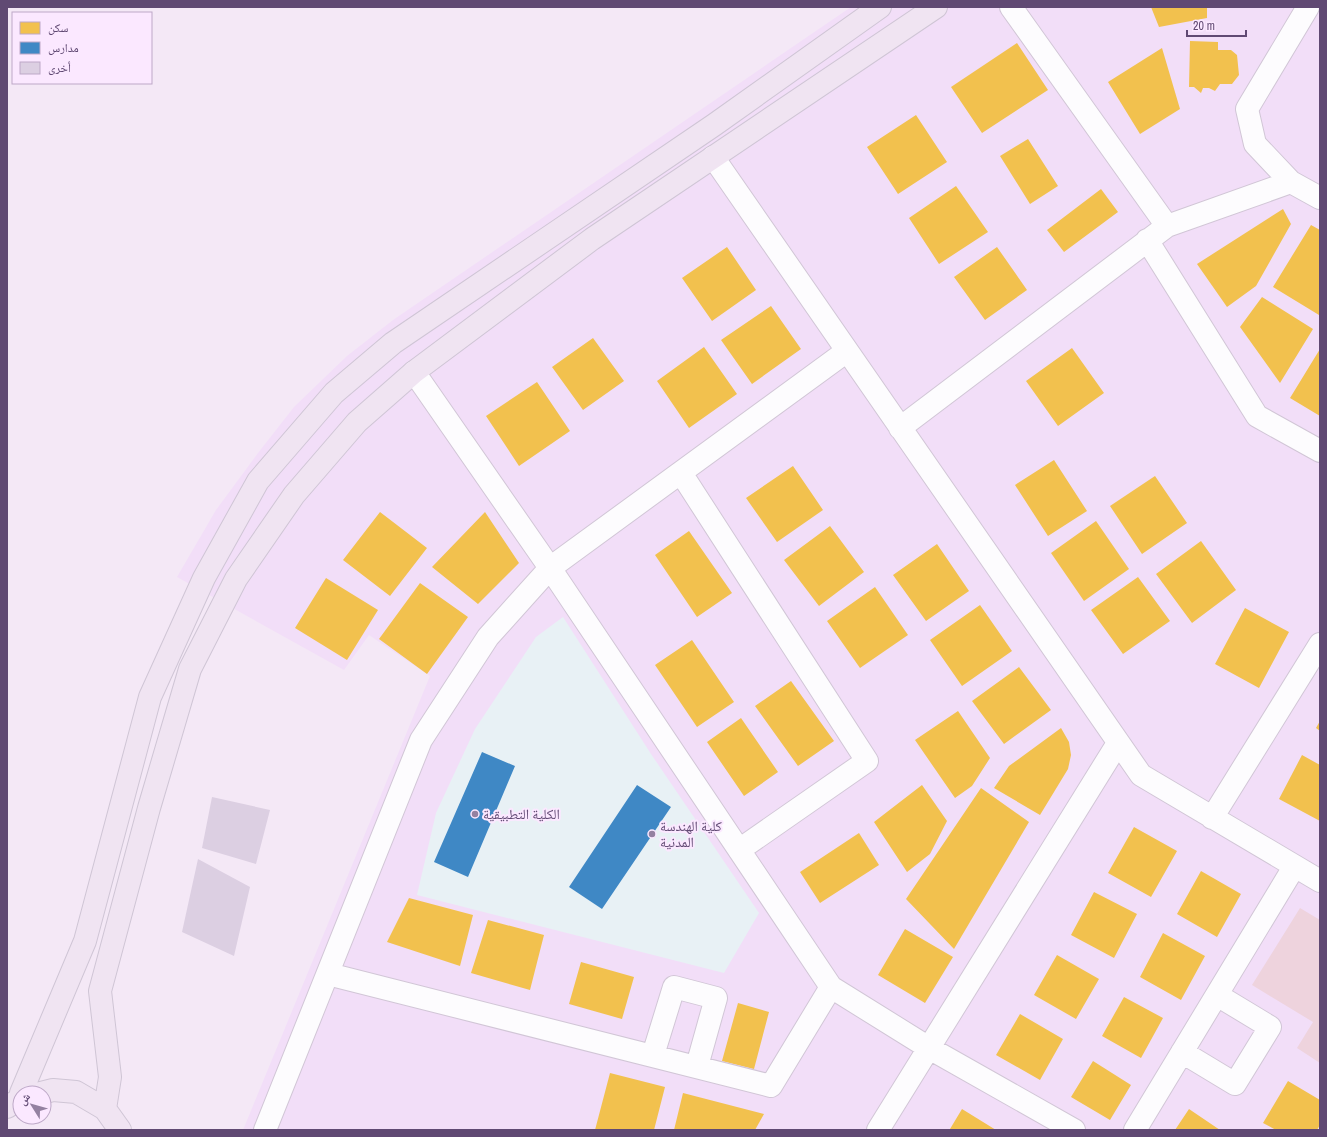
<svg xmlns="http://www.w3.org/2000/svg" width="1327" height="1137" viewBox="0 0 1327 1137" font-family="'Archivo Narrow','Noto Naskh Arabic',sans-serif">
	<rect width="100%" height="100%" fill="#f4e8f6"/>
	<path fill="#f2def8" d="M 851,7 L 1320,7 L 1320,1130 L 243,1130 L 430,676 L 369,635 L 344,670 L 177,577 L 216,510 L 258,453 L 294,407 L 347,356 L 393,320 Z"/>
	<path fill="#e8f1f5" d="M 563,617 L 651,754 L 759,913 L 724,973 L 417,895 L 436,813 L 475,729 L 536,637 Z"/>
	<path fill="#eed3dd" d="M 1300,908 L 1320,920 L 1320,1063 L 1297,1048 L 1313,1022 L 1252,985 Z"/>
	<path fill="#f2c14e" d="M 1151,7 L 1207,7 L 1207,18 L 1159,27 Z
		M 1190,41 L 1218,42 L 1218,50 L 1231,50 L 1237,55 L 1239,75 L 1232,84 L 1220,84 L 1215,91 L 1209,88 L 1203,88 L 1201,93 L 1194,87 L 1189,87 Z
		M 1017,43 L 1048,90 L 982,133 L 951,87 Z
		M 1162,48 L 1180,109 L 1140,134 L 1108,82 Z
		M 916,115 L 947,162 L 898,194 L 867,147 Z
		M 1028,139 L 1058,186 L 1030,204 L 1000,156 Z
		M 956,186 L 988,232 L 939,264 L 909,218 Z
		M 1101,189 L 1118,212 L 1064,252 L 1047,230 Z
		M 1283,209 L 1291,224 L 1256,286 L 1227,307 L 1197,264 Z
		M 1311,225 L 1320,230 L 1319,315 L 1273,287 Z
		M 727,247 L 756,290 L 712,321 L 682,278 Z
		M 997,247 L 1027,290 L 985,320 L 954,277 Z
		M 1262,297 L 1313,329 L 1280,383 L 1240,327 Z
		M 771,306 L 801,349 L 752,384 L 721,340 Z
		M 593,338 L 624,381 L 583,410 L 552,367 Z
		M 704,347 L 737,394 L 689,428 L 657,381 Z
		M 1072,348 L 1104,393 L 1058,426 L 1026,381 Z
		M 1320,349 L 1320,416 L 1290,398 Z
		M 537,382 L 570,431 L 519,466 L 486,416 Z
		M 1054,460 L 1087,511 L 1048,536 L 1015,485 Z
		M 793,466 L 823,510 L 777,542 L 746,498 Z
		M 1155,476 L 1187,523 L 1142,554 L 1110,506 Z
		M 380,512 L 427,548 L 390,596 L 343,560 Z
		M 485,512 L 519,563 L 478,604 L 432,567 Z
		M 1096,521 L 1129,569 L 1084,601 L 1051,553 Z
		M 830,526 L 864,572 L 819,606 L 784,560 Z
		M 689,531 L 732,593 L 697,617 L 655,555 Z
		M 1201,541 L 1236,590 L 1192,623 L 1156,574 Z
		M 937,544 L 969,591 L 926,621 L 893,575 Z
		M 1138,577 L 1170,621 L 1123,654 L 1091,610 Z
		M 326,578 L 378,610 L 347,660 L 295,628 Z
		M 420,583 L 468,617 L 427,674 L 379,639 Z
		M 875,587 L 908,635 L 860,668 L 827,621 Z
		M 980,605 L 1012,651 L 962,686 L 930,640 Z
		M 1245,608 L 1289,632 L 1259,688 L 1215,664 Z
		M 692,640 L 734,702 L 697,727 L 655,665 Z
		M 1019,667 L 1051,710 L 1004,744 L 972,701 Z
		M 791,681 L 834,741 L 798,766 L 755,706 Z
		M 958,711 L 990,758 L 972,786 L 955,798 L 915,740 Z
		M 741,718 L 778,772 L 744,796 L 707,742 Z
		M 1320,721 L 1320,731 L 1316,728 Z
		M 1061,728 L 1069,742 L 1071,755 L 1068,769 L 1040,815 L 994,788 L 1009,766 Z
		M 1302,755 L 1320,765 L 1320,821 L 1279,799 Z
		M 922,785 L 947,821 L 930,854 L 907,872 L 874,822 Z
		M 981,788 L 1029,822 L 954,949 L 906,899 Z
		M 1134,827 L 1177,851 L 1151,897 L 1108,873 Z
		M 859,833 L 879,865 L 820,903 L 800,872 Z
		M 1201,871 L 1241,894 L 1217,937 L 1177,914 Z
		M 1094,892 L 1137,914 L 1114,958 L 1071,935 Z
		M 409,898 L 473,915 L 460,966 L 387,942 Z
		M 488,920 L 544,935 L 530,990 L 471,973 Z
		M 905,929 L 953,957 L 925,1003 L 878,975 Z
		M 1163,933 L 1205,956 L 1181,1000 L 1140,977 Z
		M 1057,955 L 1099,979 L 1076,1019 L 1034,995 Z
		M 581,962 L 634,977 L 622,1019 L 569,1004 Z
		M 1124,997 L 1163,1018 L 1141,1058 L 1102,1036 Z
		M 738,1003 L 769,1012 L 754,1069 L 722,1061 Z
		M 1020,1014 L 1063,1039 L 1040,1080 L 996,1055 Z
		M 1093,1061 L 1131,1085 L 1110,1120 L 1071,1097 Z
		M 610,1073 L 665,1087 L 654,1130 L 595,1130 Z
		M 1288,1081 L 1320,1100 L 1320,1125 L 1317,1130 L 1276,1130 L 1263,1123 Z
		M 683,1093 L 764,1114 L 755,1130 L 674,1130 Z
		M 962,1109 L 996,1130 L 952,1130 L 950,1129 Z
		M 1189,1109 L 1220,1130 L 1175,1130 Z"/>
	<path fill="#3f88c5" d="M 482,752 L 515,766 L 468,877 L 434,862 Z
		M 637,785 L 671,807 L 602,909 L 569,887 Z"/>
	<path fill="#dccfe2" d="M 212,797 L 270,810 L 256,864 L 202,848 Z
		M 198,859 L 250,887 L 234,956 L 182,932 Z"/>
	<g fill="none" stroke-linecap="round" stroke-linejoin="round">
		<g stroke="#d1c6d6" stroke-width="24">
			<path id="minor" d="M 1011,7 L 1167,226
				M 713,157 L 1141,775 L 1320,881
				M 1291,182 L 1255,144 L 1247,109 L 1308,7
				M 1147,240 L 1257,416 L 1320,451
				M 414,372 L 550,568 L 831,987 L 929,1048 L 1074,1130
				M 900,428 L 1167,226 L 1291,182 L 1320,198
				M 681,473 L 867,761 L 739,850
				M 1212,818 L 1320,644
				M 328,974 L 771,1086 L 831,987
				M 1182,1052 L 1235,1084 L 1270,1027 L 1217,995
				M 653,1055 L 674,987 L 716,998 L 697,1066
				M 265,1130 L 421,740 L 488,637 L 550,568 L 847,351
				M 878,1130 L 1118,743
				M 1135,1130 L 1294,867"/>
		</g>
		<g stroke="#cfc5d5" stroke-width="24">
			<path id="major" d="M 21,1093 L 85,941 L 150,697 L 204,578 L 258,481 L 334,393 L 393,343 L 714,125 L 880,7
				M 41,1093 L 53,1090 L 76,1092 L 105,1109 L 120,1130
				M 7,1107 L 20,1099
				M 105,1109 L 110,1077 L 100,991 L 149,808 L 190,669 L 236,579 L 294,495 L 357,422 L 414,372 L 592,239 L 936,7"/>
		</g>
		<use href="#minor" stroke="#fdfcfe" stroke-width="22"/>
		<use href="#major" stroke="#f0e4f2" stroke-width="22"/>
	</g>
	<g fill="#9481a1" stroke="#fbe8ff" stroke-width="1.5">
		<circle cx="475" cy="814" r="4"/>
		<circle cx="652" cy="834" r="4"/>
	</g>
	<g text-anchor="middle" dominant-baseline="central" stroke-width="4" stroke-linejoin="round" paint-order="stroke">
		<g font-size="14" fill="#604973" stroke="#fbe8ff" text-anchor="start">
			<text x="483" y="814">الكلية التطبيقية</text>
			<text x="660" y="826">كلية الهندسة<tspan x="660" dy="16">المدنية</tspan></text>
		</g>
	</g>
	<rect width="1327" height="1137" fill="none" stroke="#604973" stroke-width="16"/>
	<rect x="12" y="12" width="140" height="72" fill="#fbe8ff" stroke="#bda8c7"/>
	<rect x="20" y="22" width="20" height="12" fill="#f2c14e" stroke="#bda8c7"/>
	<text x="48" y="32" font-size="12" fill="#604973">سكن</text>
	<rect x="20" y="42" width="20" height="12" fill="#3f88c5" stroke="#bda8c7"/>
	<text x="48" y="52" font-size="12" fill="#604973">مدارس</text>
	<rect x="20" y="62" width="20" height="12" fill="#dccfe2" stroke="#bda8c7"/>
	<text x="48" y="72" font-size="12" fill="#604973">أخرى</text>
	<g transform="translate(32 1105) rotate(307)"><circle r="19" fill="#fbe8ff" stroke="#bda8c7"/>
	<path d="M0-3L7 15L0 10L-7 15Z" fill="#9481a1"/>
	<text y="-6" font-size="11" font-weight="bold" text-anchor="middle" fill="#604973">ش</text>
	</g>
	<path d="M1187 30v6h59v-6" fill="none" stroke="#604973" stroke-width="2"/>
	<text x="1193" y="30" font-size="12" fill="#604973" stroke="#fbe8ff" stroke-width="3" paint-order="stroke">20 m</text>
</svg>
